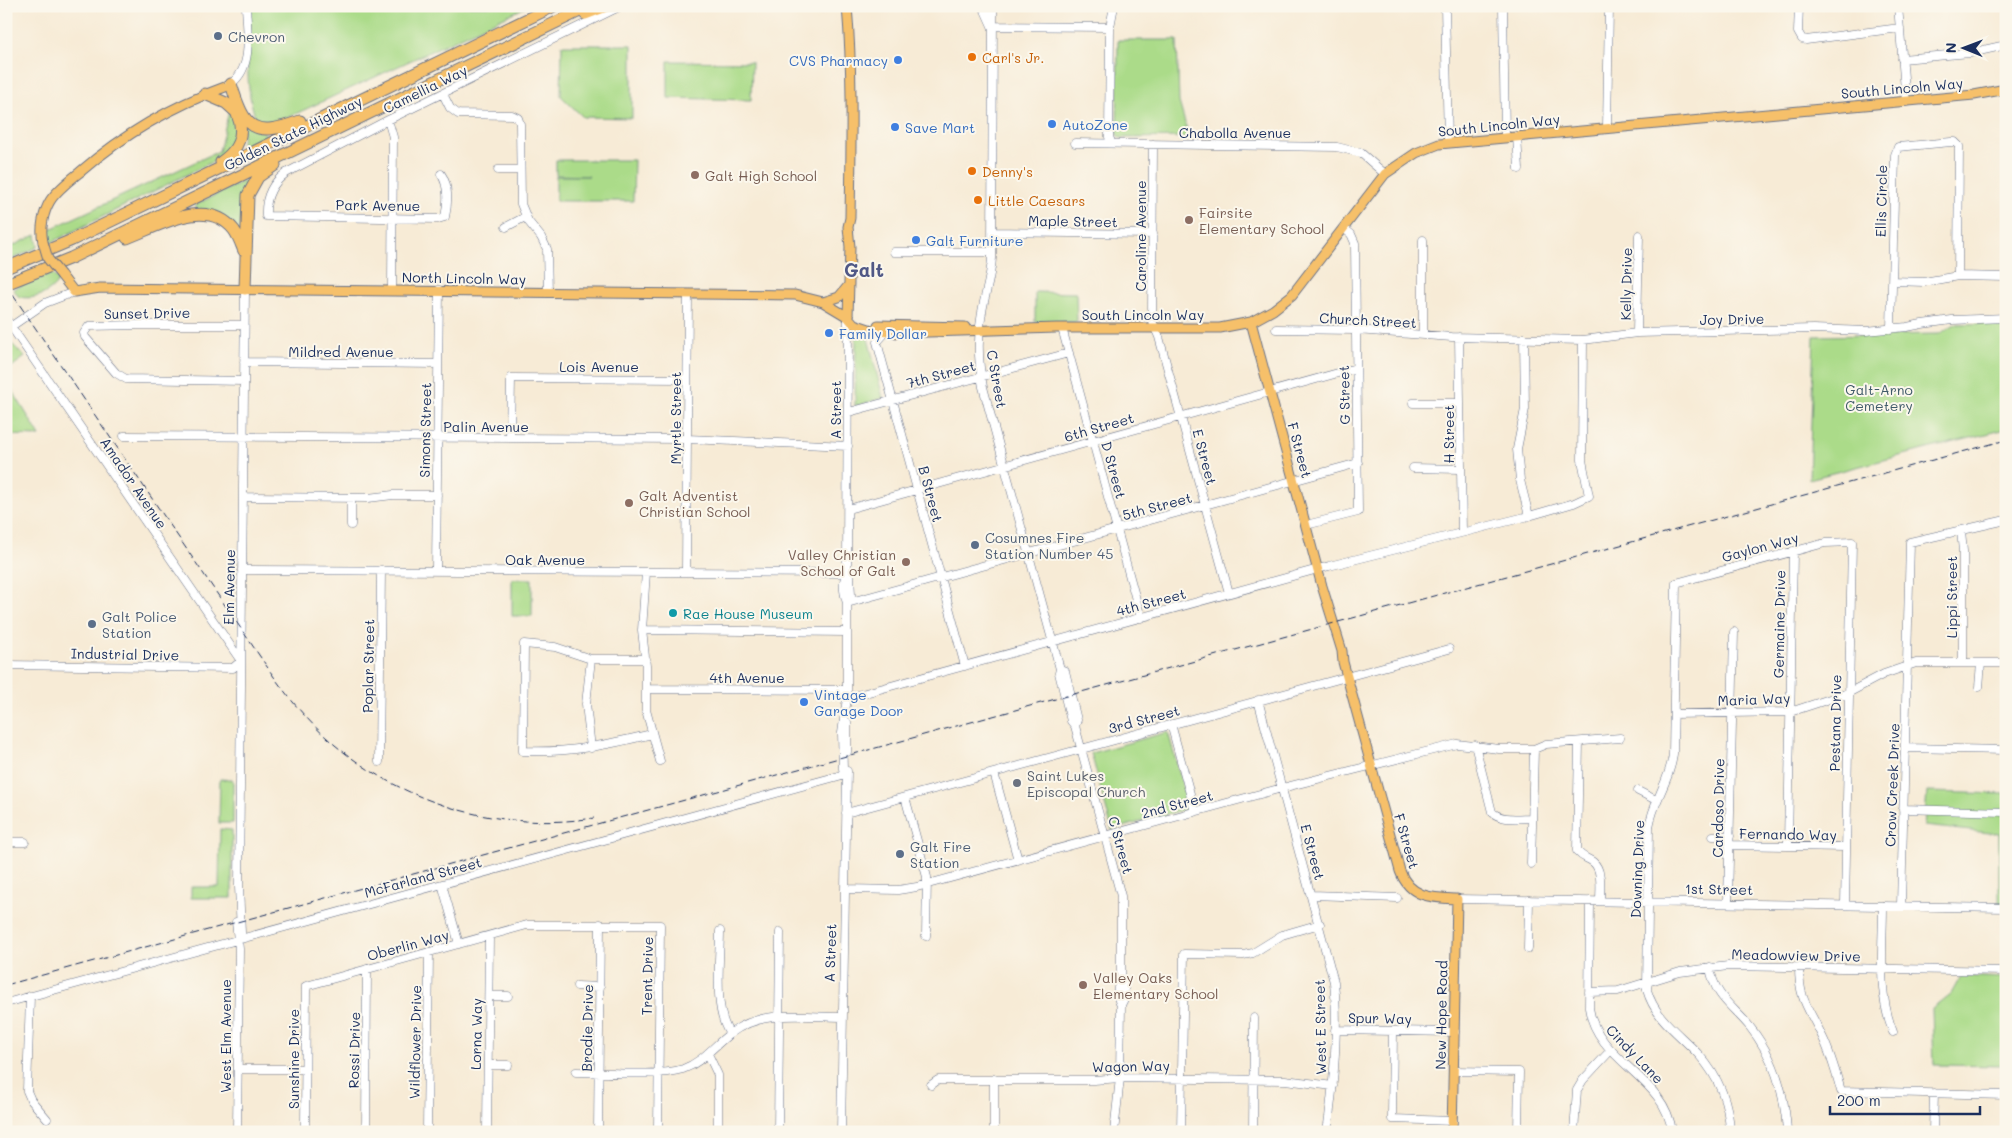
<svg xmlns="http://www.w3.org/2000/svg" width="2012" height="1138" viewBox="0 0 2012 1138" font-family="Mali,sans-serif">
	<rect width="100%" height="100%" fill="#fbf7ec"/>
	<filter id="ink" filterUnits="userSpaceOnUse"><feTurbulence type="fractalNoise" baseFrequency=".02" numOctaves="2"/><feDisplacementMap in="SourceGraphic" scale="10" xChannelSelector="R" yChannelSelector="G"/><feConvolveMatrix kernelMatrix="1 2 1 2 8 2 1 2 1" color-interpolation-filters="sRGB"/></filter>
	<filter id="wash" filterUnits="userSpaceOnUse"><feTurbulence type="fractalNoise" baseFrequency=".0096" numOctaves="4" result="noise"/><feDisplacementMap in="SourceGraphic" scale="20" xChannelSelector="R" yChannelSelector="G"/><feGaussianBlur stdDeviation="1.12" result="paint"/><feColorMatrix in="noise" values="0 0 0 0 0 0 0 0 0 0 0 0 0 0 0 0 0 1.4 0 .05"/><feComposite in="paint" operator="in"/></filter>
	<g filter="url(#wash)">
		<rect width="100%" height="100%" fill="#f7ebd6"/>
		<path fill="#abdb89" stroke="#638574" d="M 250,6 L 528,6 L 276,123 L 265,123 L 256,119 C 243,86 249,42 250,6 Z
			M 1118,40 L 1177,40 L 1179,102 L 1189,137 L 1120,138 L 1117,135 Z
			M 562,45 L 632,45 L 632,118 L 583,117 L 561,96 Z
			M 668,61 L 752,62 L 751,100 L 668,98 Z
			M 229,111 C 237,120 239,136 232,146 C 229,150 224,154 220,158 L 48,244 L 46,231 L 219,151 Z
			M 243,124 L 264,132 L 268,139 L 245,150 L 242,144 Z
			M 556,160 L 634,160 L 633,201 L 556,201 L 556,176 L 589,176 L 556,175 Z
			M 246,180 L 249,186 L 243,243 L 237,229 L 198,211 L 195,205 Z
			M 36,235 L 38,247 L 6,262 L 6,249 Z
			M 51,273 L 59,280 C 50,294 35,300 19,297 L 13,289 Z
			M 1035,292 L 1076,293 L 1077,322 L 1035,322 Z
			M 2006,323 L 2006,429 L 1809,479 L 1814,336 L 1939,334 L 1955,324 Z
			M 867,334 L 883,398 L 855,406 L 856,337 Z
			M 6,344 L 13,345 L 25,357 L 6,371 Z
			M 6,380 L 40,436 L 6,435 Z
			M 512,579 L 532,579 L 532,616 L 512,616 Z
			M 1168,732 L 1189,808 L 1112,830 L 1091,753 Z
			M 220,779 L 233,780 L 233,823 L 219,823 Z
			M 1927,792 L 2006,794 L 2006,909 L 1999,909 L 1999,834 L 1924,826 Z
			M 220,829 L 232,830 L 232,898 L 191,898 L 191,887 L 219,887 Z
			M 1961,976 L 2006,978 L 2006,1066 L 1934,1065 L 1932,1009 L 1951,994 Z"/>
	</g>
	<g filter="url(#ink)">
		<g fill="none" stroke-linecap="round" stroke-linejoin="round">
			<g stroke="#687188" stroke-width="9">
				<path id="minor" d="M 983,6 L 992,26
					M 993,6 L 992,258 C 991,277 985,294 982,312 C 977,338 978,362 983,387 L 1060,669 L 1059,673 L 1071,721 L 1075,726 L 1121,896 L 1121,974 L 1124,988 L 1124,999 L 1121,1005 L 1120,1078 L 1114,1132
					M 1445,6 L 1448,142
					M 1503,6 L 1505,137
					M 1799,6 L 1798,32 L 1802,39 L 1806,40 L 1900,28
					M 1898,6 L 1906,102
					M 992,26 L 1110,27
					M 1902,59 L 1970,53 L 2006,45
					M 227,86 C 255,71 247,32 246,6
					M 443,94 L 450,108 L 458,114 L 512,115 L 518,118 L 520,124 L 521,204 L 528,221 L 541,237 L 547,249 L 548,293
					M 388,120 L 393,137 L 392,290
					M 1607,128 L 1609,6
					M 1517,136 L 1519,169
					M 1111,142 L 1109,137 L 1110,27 L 1114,6
					M 1075,143 L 1337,147 L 1361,153 L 1385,174
					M 1153,144 L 1152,321 L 1159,337 L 1229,593
					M 498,170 L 520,170
					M 441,174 C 449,185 448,204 445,217 L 438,219 L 266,216 C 265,198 271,184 286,173 L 388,120 L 621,6
					M 506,227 L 525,217
					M 993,232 L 1153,234
					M 894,252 L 992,252
					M 1893,281 L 1924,282 L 1958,276 L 2006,277
					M 6,319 L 241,661 L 233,668 L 6,665
					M 1062,328 L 1141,618
					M 1276,329 L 1356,330 L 1452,337 L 1583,340 L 1637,333 L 1813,329 L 1866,331 L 1907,327 L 1922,324 L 1952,320 L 2006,318
					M 1891,329 L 1895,155 L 1898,147 L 1951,142 L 1955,142 L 1959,146 L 1958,276
					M 6,330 L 45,303 L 74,292
					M 886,332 L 877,342 L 965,666
					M 1637,333 L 1639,235
					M 1423,335 L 1423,240
					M 1459,337 L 1462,532
					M 244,362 L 438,364
					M 244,381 L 126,379 L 116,373 L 85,337 L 84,333 L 89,326 L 137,325 L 244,325
					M 1413,403 L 1460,403
					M 849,412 L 1069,353
					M 124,436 L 687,439 L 848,446
					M 510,438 L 511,378 L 687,379
					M 1413,468 L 1460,469
					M 243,497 L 368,498 L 393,495 L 437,495
					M 848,509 L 1356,368
					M 1529,516 L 1574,503 L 1589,496 L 1582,460 L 1583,340
					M 351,525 L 351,498
					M 1306,525 L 1358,512 L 1355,243 L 1351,234 L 1343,228
					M 1961,531 L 1963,551 L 1963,663
					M 242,570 L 847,573
					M 436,571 L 439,290
					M 646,572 L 642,630 L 646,666 L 646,710 L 660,761
					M 686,572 L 688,294
					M 847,603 L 1358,463
					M 847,603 C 844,594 842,581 847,573
					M 642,630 L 847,632
					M 591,659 L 586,704 L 591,748
					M 646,659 L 591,659 L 555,647 L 524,644 L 523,751 C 571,753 606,745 652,734
					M 1060,669 L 1065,671 L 1077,720 L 1075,726
					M 1979,687 L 1981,663
					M 646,689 L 847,690
					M 847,698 L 1329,566 L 1529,516 L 1520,480 L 1517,449 L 1525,409 L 1524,338
					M 1258,700 L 1334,982 C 1339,1032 1334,1083 1327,1132
					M 1674,714 L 1790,712 L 1848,693 L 1884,674 L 1916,663 L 2006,663
					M 847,722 L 847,752
					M 1171,724 L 1195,812
					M 1579,742 L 1577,851 C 1584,859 1586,857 1593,862 C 1603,870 1600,890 1600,901
					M 1475,745 L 1492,812 C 1501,821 1519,818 1531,818
					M 1905,748 L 2006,750
					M 379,762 L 381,570
					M 994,773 L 1018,860
					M 846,774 L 843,769 L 842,733 L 847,698 L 847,603 L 851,595 L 850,576 L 847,573 L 848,317
					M 1638,791 L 1656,800
					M 905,797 L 927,877 L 926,936
					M 1903,809 L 2006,812
					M 846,813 L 1449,649
					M 1713,836 L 1730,836
					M 6,842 L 25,842
					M 1729,845 L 1846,847
					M 1788,846 L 1793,551
					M 1531,864 L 1534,749
					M 442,884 L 459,944
					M 845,889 L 898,890 L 917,887 L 1282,788 L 1457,744 L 1499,749 L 1534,749 L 1546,744 L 1620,738
					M 1312,895 L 1397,898
					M 1457,899 L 2006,908
					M 1590,901 L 1589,1008 C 1597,1062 1666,1077 1672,1132
					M 1728,903 L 1734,632
					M 1883,906 C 1883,948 1877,992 1893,1032
					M 1901,906 L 1910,542 L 2006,520
					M 236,922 L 239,949 L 237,1132
					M 720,931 C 720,959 713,1011 730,1034
					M 238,940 L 241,933 L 239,886 L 245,289
					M 1528,949 L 1529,900
					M 1710,967 C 1714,997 1733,1006 1750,1027 C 1774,1057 1785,1094 1787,1132
					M 1799,967 C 1799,1001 1809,1008 1822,1036 C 1831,1054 1836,1073 1841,1091 L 2006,1095
					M 1121,976 C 1118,986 1115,995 1121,1005
					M 577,986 L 600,987
					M 1589,992 L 1618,991 L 1680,972 L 1728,966 L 2006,971
					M 30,996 L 27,1091 L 31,1100 L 47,1119
					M 489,996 L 508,996
					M 6,1003 L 846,774
					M 1335,1030 L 1455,1032
					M 1393,1031 L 1392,1119 L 1453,1121
					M 708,1054 L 718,1075 L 718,1132
					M 488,1065 L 508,1065
					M 238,1069 L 305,1069
					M 1453,1071 L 1519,1072 L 1518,1132
					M 576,1072 C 604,1072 657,1077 683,1069 C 703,1062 714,1045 731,1033 C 762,1009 805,1017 842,1017
					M 931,1085 L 938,1080 L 1094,1080 L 1120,1078 L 1285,1080 L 1333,1086
					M 305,1132 L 306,986 L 527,925 L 660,925 L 658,1132
					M 366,1132 L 367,969
					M 427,1132 L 429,952
					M 487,1132 L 489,936
					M 598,1132 L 600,924
					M 778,1132 L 780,932
					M 841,1132 L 847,771
					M 994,1132 L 994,1079
					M 1181,1132 L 1184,954 L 1243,955 L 1253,953 L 1282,935 L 1320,924
					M 1253,1132 L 1254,1018
					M 1574,1132 L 1577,1090 L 1583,1080 L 1611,1050
					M 1730,1132 C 1729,1103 1718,1076 1699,1055 C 1680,1034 1655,1019 1647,990 L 1649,827 C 1653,801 1670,781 1673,754 L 1676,583 L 1825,543 L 1852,542 L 1845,905
					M 1933,1132 L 1934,1093"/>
			</g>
			<g stroke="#687188" stroke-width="11">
				<path id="major" d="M 847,6 C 853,76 851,148 850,218 L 848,227 L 850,247 L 848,317
					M 43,242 C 40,229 43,213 50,201 C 57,190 70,180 80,172 C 123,135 172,106 225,87
					M 61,275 L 74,292 L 100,288 L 795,295 L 823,302 L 848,317 L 854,324 L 872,330 L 898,333 L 1056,328 L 1220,328 L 1251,322 L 1273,310 L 1292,295 L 1385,174 L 1416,153 L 1439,144 L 1974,95 L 2006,89
					M 823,302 L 839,297 L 849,285
					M 1251,322 L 1322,586 L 1342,651 L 1343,662 L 1400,871 C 1410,898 1432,898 1457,899 L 1452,1132
					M 878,325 L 965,327"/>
			</g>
			<g stroke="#687188" stroke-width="13">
				<path id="highway" d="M 585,14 L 606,6
					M 231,84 C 245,129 253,138 300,121
					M 205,94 L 226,103 L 236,112
					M 221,162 C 239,150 245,133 237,114
					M 127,238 C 158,226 207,196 234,230 C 239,237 241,244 244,251
					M 6,268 L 72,240 L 554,6
					M 6,284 L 71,258 L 590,6
					M 245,289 L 248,195 L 258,177 L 275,165"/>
			</g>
			<use href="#minor" stroke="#fff" stroke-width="8"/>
			<use href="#major" stroke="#f6c06b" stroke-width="9"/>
			<use href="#highway" stroke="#f6c06b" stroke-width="11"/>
			<path stroke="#1b2f5e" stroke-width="1" stroke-dasharray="8 4" stroke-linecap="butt" d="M 6,285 L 272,674 C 290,700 310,724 335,745 C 407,805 501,832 594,818
				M 6,985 L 2006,440"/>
			<g stroke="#687188" stroke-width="11" stroke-linecap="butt">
				<path id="major-bridge" d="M 43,242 L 48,259 L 61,275"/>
			</g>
			<use href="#major-bridge" stroke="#f6c06b" stroke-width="9"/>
		</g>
	</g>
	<g fill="#5c6f8a" stroke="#fbf7ec" stroke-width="2">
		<circle cx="218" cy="36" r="5"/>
		<circle cx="975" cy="545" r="5"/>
		<circle cx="92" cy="624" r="5"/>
		<circle cx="900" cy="854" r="5"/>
	</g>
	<g fill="#e8710a" stroke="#fbf7ec" stroke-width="2">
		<circle cx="972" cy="57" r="5"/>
		<circle cx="972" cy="171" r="5"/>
		<circle cx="978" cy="200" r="5"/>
	</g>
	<g fill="#3f7fe0" stroke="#fbf7ec" stroke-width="2">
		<circle cx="898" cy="60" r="5"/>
		<circle cx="1052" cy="124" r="5"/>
		<circle cx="895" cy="127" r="5"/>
		<circle cx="916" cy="240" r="5"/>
		<circle cx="829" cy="333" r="5"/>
		<circle cx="804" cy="702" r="5"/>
	</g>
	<g fill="#8d6e63" stroke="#fbf7ec" stroke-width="2">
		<circle cx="695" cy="175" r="5"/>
		<circle cx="1189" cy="220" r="5"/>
		<circle cx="629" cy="503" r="5"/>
		<circle cx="906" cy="562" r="5"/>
		<circle cx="1083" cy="985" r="5"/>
	</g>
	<circle fill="#0f9aa8" stroke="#fbf7ec" stroke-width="2" cx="673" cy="613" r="5"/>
	<circle fill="#6b7280" stroke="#fbf7ec" stroke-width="2" cx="1017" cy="783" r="5"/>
	<g text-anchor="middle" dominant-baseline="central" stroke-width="4" stroke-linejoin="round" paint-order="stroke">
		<g font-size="14" fill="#4e5e75" stroke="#fbf7ec" text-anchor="start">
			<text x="228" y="36">Chevron</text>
			<text x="985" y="537">Cosumnes Fire<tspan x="985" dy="16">Station Number 45</tspan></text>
			<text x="102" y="616">Galt Police<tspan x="102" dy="16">Station</tspan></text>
			<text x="910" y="846">Galt Fire<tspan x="910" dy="16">Station</tspan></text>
		</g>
		<g font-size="14" fill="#c56008" stroke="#fbf7ec" text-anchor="start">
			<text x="982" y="57">Carl's Jr.</text>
			<text x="982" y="171">Denny's</text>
			<text x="988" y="200">Little Caesars</text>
		</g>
		<g font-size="14" fill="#366cbe" stroke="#fbf7ec" text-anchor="start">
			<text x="888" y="60" text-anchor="end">CVS Pharmacy</text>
			<text x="1062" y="124">AutoZone</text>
			<text x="905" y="127">Save Mart</text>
			<text x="926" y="240">Galt Furniture</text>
			<text x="839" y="333">Family Dollar</text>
			<text x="814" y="694">Vintage<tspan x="814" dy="16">Garage Door</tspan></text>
		</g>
		<g font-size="14" fill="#1b2f5e" stroke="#fbf7ec">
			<text transform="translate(1902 88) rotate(-5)">South Lincoln Way</text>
			<text transform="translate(425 89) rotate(-26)">Camellia Way</text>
			<text transform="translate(1499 125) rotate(-6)">South Lincoln Way</text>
			<text x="1235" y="132">Chabolla Avenue</text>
			<text transform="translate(293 133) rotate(-26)">Golden State Highway</text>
			<text transform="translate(1881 201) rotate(-89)">Ellis Circle</text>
			<text transform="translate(378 205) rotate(1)">Park Avenue</text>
			<text transform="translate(1073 221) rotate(1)">Maple Street</text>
			<text transform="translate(1140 236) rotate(-90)">Caroline Avenue</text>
			<text transform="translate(464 278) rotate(1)">North Lincoln Way</text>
			<text transform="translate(1626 284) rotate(-89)">Kelly Drive</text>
			<text transform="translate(147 313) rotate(-1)">Sunset Drive</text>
			<text x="1143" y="314">South Lincoln Way</text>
			<text transform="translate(1732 319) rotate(-1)">Joy Drive</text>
			<text transform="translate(1368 320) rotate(3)">Church Street</text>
			<text x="341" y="351">Mildred Avenue</text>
			<text x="599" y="366">Lois Avenue</text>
			<text transform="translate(941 374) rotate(-15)">7th Street</text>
			<text transform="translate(997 379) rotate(80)">C Street</text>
			<text transform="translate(1344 395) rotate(-91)">G Street</text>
			<text transform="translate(835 410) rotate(-90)">A Street</text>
			<text transform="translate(675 418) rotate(-90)">Myrtle Street</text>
			<text x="486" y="426">Palin Avenue</text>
			<text transform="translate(1099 427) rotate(-16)">6th Street</text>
			<text transform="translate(425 430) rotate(-89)">Simons Street</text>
			<text transform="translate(1448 434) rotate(-90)">H Street</text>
			<text transform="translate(1300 450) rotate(75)">F Street</text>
			<text transform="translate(1205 457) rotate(75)">E Street</text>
			<text transform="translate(1114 470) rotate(75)">D Street</text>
			<text transform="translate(134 483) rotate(56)">Amador Avenue</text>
			<text transform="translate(931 494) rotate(75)">B Street</text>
			<text transform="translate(1157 506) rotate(-15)">5th Street</text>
			<text transform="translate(1760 547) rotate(-15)">Gaylon Way</text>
			<text x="545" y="559">Oak Avenue</text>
			<text transform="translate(229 587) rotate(-89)">Elm Avenue</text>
			<text transform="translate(1951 597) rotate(-90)">Lippi Street</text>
			<text transform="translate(1151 602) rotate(-15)">4th Street</text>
			<text transform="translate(1779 624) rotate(-89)">Germaine Drive</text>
			<text transform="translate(125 654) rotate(1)">Industrial Drive</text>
			<text transform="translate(368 666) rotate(-89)">Poplar Street</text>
			<text x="747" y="677">4th Avenue</text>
			<text transform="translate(1754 699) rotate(-2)">Maria Way</text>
			<text transform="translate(1144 719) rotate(-15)">3rd Street</text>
			<text transform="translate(1835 723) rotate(-89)">Pestana Drive</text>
			<text transform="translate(1892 785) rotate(-88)">Crow Creek Drive</text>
			<text transform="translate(1177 804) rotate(-15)">2nd Street</text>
			<text transform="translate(1718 808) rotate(-89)">Cardoso Drive</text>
			<text transform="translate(1788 834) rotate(1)">Fernando Way</text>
			<text transform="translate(1407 841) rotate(74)">F Street</text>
			<text transform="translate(1121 845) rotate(75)">C Street</text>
			<text transform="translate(1313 852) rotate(75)">E Street</text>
			<text transform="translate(1637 869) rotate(-88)">Downing Drive</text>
			<text transform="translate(423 877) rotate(-15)">McFarland Street</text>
			<text transform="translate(1719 889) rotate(1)">1st Street</text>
			<text transform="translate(408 945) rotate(-15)">Oberlin Way</text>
			<text transform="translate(830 953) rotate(-88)">A Street</text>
			<text transform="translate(1796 955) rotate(1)">Meadowview Drive</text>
			<text transform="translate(647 976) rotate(-89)">Trent Drive</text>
			<text transform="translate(1441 1015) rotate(-89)">New Hope Road</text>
			<text transform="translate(1380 1018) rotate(1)">Spur Way</text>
			<text transform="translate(1320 1027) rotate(-91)">West E Street</text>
			<text transform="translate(587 1028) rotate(-89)">Brodie Drive</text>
			<text transform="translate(476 1034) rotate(-89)">Lorna Way</text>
			<text transform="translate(225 1036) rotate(-90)">West Elm Avenue</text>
			<text transform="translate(415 1042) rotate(-89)">Wildflower Drive</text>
			<text transform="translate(354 1050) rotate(-89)">Rossi Drive</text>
			<text transform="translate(1635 1054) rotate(46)">Cindy Lane</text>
			<text transform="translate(293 1059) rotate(-90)">Sunshine Drive</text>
			<text transform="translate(1131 1066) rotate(-1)">Wagon Way</text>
		</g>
		<g font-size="14" fill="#785e54" stroke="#fbf7ec" text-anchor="start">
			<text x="705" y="175">Galt High School</text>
			<text x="1199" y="212">Fairsite<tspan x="1199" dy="16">Elementary School</tspan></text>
			<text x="639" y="495">Galt Adventist<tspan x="639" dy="16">Christian School</tspan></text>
			<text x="896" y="554" text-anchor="end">Valley Christian<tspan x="896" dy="16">School of Galt</tspan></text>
			<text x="1093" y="977">Valley Oaks<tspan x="1093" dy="16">Elementary School</tspan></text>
		</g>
		<g font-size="14" fill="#3f5a69" stroke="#fbf7ec">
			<text x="1879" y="389">Galt-Arno<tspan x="1879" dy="16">Cemetery</tspan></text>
		</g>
		<g font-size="14" fill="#0d838f" stroke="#fbf7ec" text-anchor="start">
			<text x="683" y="613">Rae House Museum</text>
		</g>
		<g font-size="14" fill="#5b616d" stroke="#fbf7ec" text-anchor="start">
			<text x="1027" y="775">Saint Lukes<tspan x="1027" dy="16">Episcopal Church</tspan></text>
		</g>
		<g font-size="19" font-weight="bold" fill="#505886" stroke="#fbf7ec">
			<text x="864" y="269">Galt</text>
		</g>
	</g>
	<rect width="2012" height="1138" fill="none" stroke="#fbf7ec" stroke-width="25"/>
	<g transform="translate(1964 48) rotate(271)" stroke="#fbf7ec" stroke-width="4" paint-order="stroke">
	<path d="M0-4L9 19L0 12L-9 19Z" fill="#1b2f5e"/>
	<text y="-8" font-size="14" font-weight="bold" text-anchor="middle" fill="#1b2f5e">N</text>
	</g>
	<path d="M1830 1106v8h150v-8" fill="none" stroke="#1b2f5e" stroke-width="2.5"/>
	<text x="1837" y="1106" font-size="15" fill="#1b2f5e" stroke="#fbf7ec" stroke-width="4" paint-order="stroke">200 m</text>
</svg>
